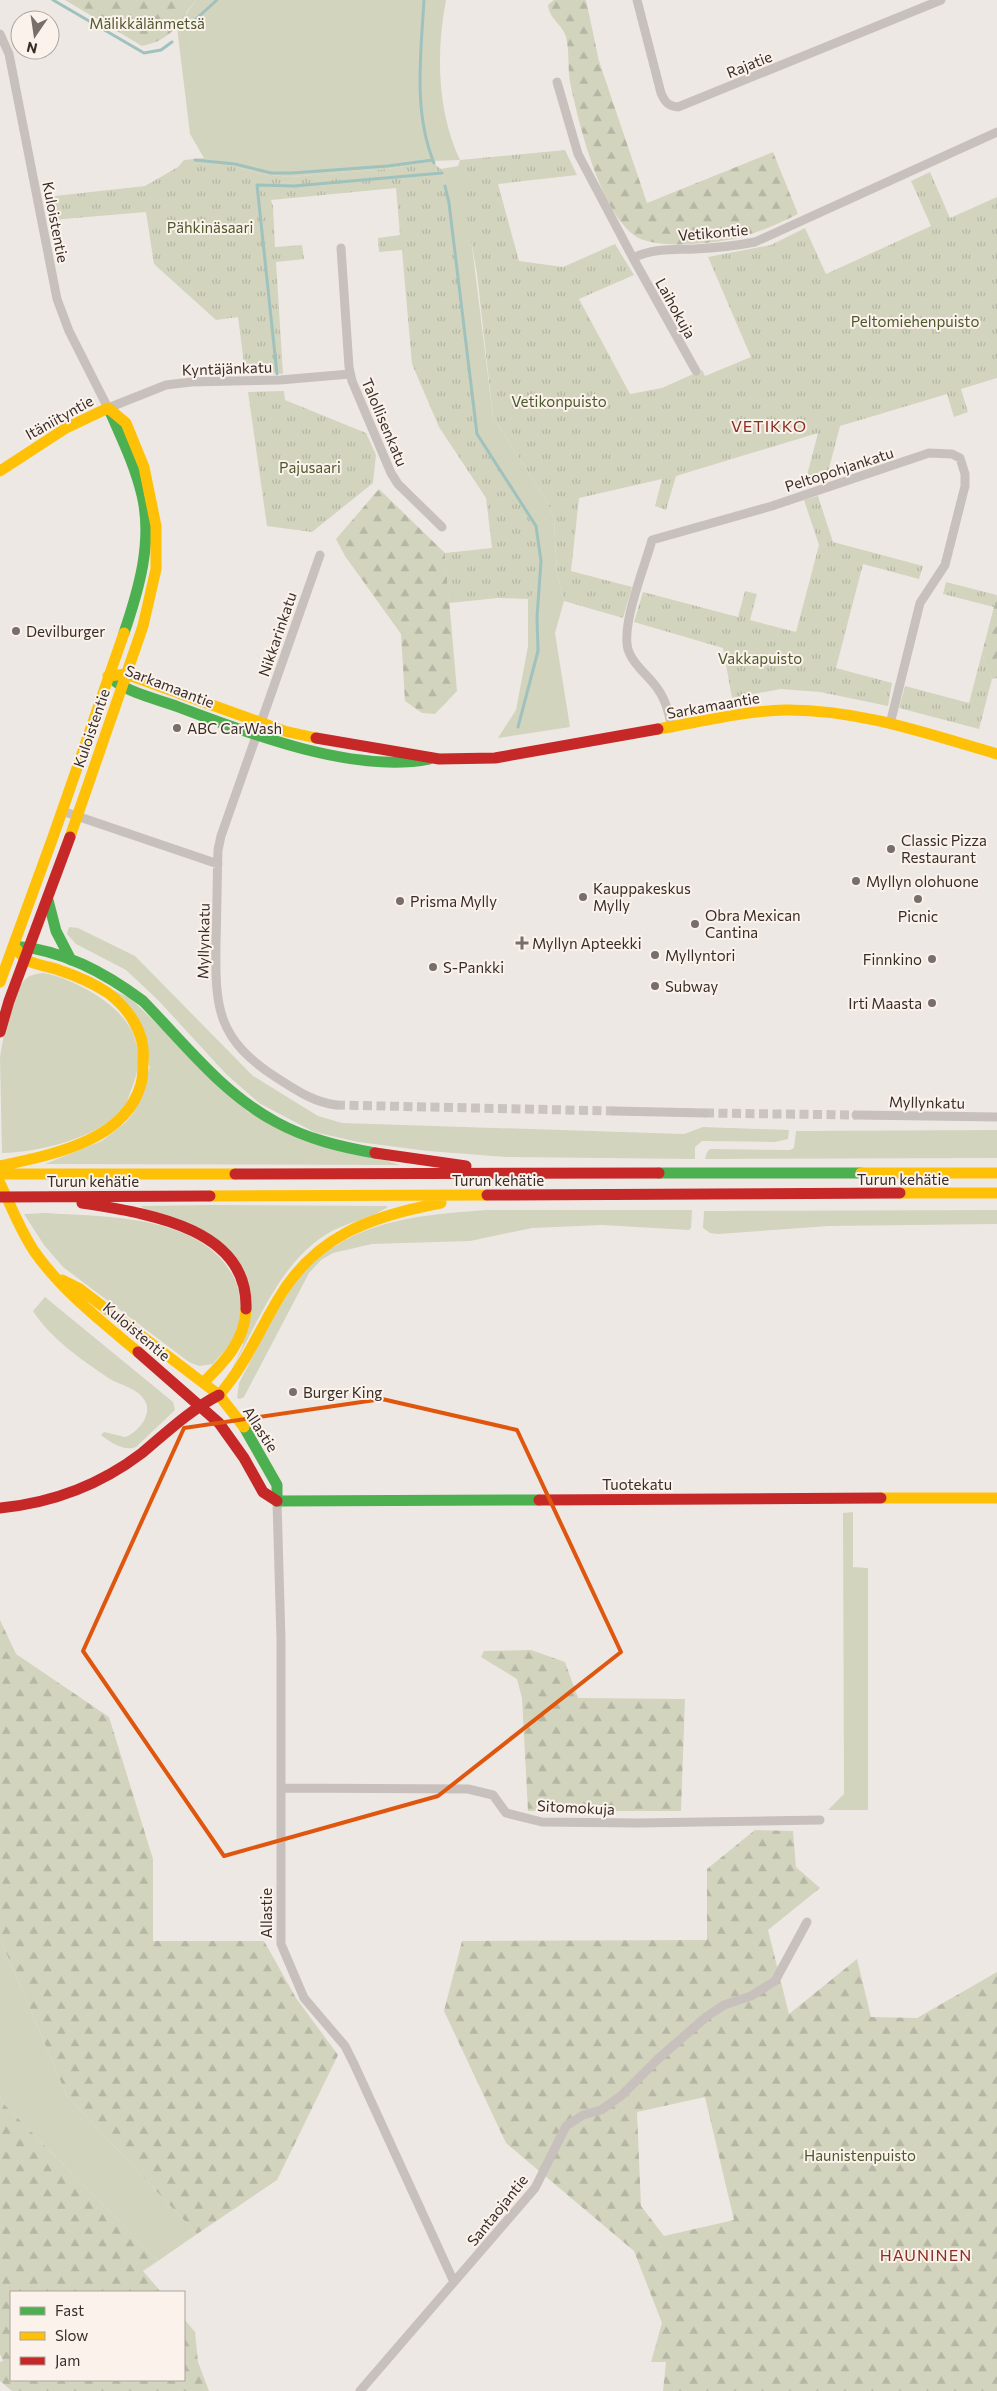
<svg xmlns="http://www.w3.org/2000/svg" width="997" height="2391" viewBox="0 0 997 2391" font-family="Commissioner,sans-serif">
	<defs>
		<pattern id="forest-firs" width="22" height="20" patternUnits="userSpaceOnUse" patternTransform="scale(1.25)"><rect width="22" height="20" fill="#d2d4be"/><path d="M5 1l3.5 6h-7zM16 11l3.5 6h-7z" fill="#b5b6a3"/></pattern>
		<pattern id="park-tufts" width="24" height="20" patternUnits="userSpaceOnUse" patternTransform="scale(1.25)"><rect width="24" height="20" fill="#d2d4be"/><path d="M3 7l-1-3M5 7V3M7 7l1-3M15 17l-1-3M17 17v-4M19 17l1-3" fill="none" stroke="#b5b6a3"/></pattern>
	</defs>
	<rect width="100%" height="100%" fill="#eee8e4"/>
	<path fill="#d2d4be" d="M 196,0 L 446,0 C 436,51 437,112 460,160 L 431,161 L 388,169 L 290,177 L 261,174 L 204,158 L 190,134 L 177,27 Z
		M 458,166 L 464,181 L 493,417 L 548,503 L 554,520 L 557,574 L 564,601 L 555,633 L 570,727 L 498,738 L 516,710 L 528,646 L 528,599 L 538,588 L 541,561 L 536,526 L 477,434 L 449,203 L 441,169 Z
		M 69,927 L 78,928 L 135,956 L 253,1076 L 318,1116 L 342,1123 L 684,1134 L 703,1127 L 789,1130 L 788,1139 L 775,1142 L 702,1141 L 695,1147 L 695,1159 L 506,1157 L 428,1151 L 358,1142 L 314,1132 L 259,1103 L 226,1074 L 158,1000 L 126,970 L 76,944 L 67,934 Z
		M 43,973 C 57,975 70,981 82,987 C 125,1009 152,1042 131,1090 C 129,1096 127,1103 123,1108 C 98,1139 39,1152 2,1153 L 0,1057 C 4,1035 9,1000 23,982 C 28,975 35,974 43,973 Z
		M 111,989 L 130,998 L 248,1112 L 400,1165 L 45,1164 L 102,1141 L 126,1122 L 134,1112 L 150,1067 Z
		M 997,1130 L 997,1158 L 705,1159 L 707,1152 L 710,1149 L 790,1150 L 794,1148 L 796,1131 Z
		M 210,1205 L 386,1206 L 388,1207 C 371,1218 350,1222 332,1231 C 281,1259 259,1321 232,1369 L 243,1345 L 237,1260 L 140,1206 Z
		M 487,1210 L 692,1210 L 691,1228 L 689,1230 L 602,1225 L 532,1228 L 470,1241 L 372,1244 L 333,1253 L 321,1260 L 309,1273 L 244,1397 L 240,1399 L 237,1398 L 239,1383 C 262,1340 282,1295 314,1259 C 320,1253 330,1249 337,1245 C 382,1217 435,1214 487,1210 Z
		M 997,1210 L 997,1224 L 829,1226 L 718,1234 L 710,1233 L 703,1228 L 704,1211 Z
		M 45,1213 C 108,1217 206,1214 236,1282 C 241,1293 242,1319 239,1331 C 237,1339 219,1356 213,1364 L 199,1366 L 189,1362 L 63,1267 L 44,1245 L 24,1214 Z
		M 45,1297 L 173,1402 L 175,1410 L 136,1447 C 124,1452 110,1442 101,1435 L 104,1432 L 125,1437 C 137,1433 153,1415 145,1401 C 138,1388 122,1386 110,1379 C 83,1361 50,1338 33,1311 Z
		M 853,1512 L 853,1567 L 868,1568 L 868,1810 L 828,1810 L 844,1794 L 843,1513 Z
		M 0,1938 L 67,2096 L 197,2234 L 158,2261 L 3,2103 L 0,2095 Z"/>
	<path fill="url(#forest-firs)" fill-rule="evenodd" d="M 65,0 L 196,0 C 177,23 175,39 142,46 Z
		M 554,0 L 586,0 L 599,61 L 647,203 L 773,152 L 798,214 C 780,223 762,231 742,237 C 718,243 654,251 634,235 C 600,209 580,128 571,87 C 567,71 570,53 566,37 C 563,25 549,19 548,5 Z
		M 379,489 L 445,553 L 457,691 L 435,714 L 422,713 L 405,701 L 401,634 L 345,556 L 336,539 Z
		M 997,595 L 997,678 L 992,679 L 982,653 Z
		M 0,1620 L 16,1654 L 109,1717 L 153,1859 L 153,1941 L 264,1941 L 296,1998 L 338,2055 L 277,2180 L 197,2234 L 67,2096 L 0,1938 Z
		M 531,1650 L 565,1662 L 578,1698 L 685,1699 L 681,1811 L 528,1811 L 522,1698 L 517,1679 L 481,1657 L 484,1651 Z
		M 755,1830 L 793,1831 L 796,1867 L 820,1888 L 768,1930 L 789,2014 L 857,1959 L 871,2017 L 917,2018 L 997,1972 L 997,2391 L 663,2391 L 666,2362 L 651,2362 L 662,2323 L 634,2251 L 506,2143 L 444,2011 L 462,1941 L 707,1940 L 707,1869 ZM 705,2097 L 734,2220 L 664,2236 L 641,2206 L 637,2112 Z
		M 0,2095 L 3,2103 L 158,2261 L 143,2271 L 161,2292 L 11,2292 L 11,2380 L 184,2380 L 184,2319 L 195,2332 L 198,2362 L 209,2391 L 12,2391 L 0,2381 L 0,2362 L 3,2361 L 0,2354 Z"/>
	<path fill="url(#park-tufts)" d="M 565,150 L 577,175 L 498,184 L 519,261 L 563,267 L 615,244 L 634,275 L 579,299 L 630,394 L 662,388 L 702,370 L 705,376 L 751,357 L 708,257 L 771,245 L 805,228 L 826,274 L 931,226 L 911,181 L 930,172 L 950,218 L 997,197 L 997,378 L 961,389 L 968,412 L 954,417 L 947,394 L 840,426 L 826,480 L 804,487 L 818,433 L 676,476 L 666,510 L 655,506 L 662,479 L 579,498 L 571,571 L 632,587 L 623,618 L 564,601 L 557,574 L 554,520 L 548,503 L 493,417 L 477,274 L 458,166 L 460,160 Z
		M 204,158 L 261,174 L 290,177 L 388,169 L 431,161 L 441,169 L 449,203 L 477,434 L 536,526 L 541,561 L 538,588 L 528,599 L 498,598 L 449,603 L 445,553 L 492,548 L 486,498 L 439,427 L 412,364 L 402,250 L 379,252 L 378,238 L 400,235 L 396,188 L 271,200 L 273,206 L 275,247 L 302,245 L 304,259 L 276,262 L 283,374 L 245,371 L 238,317 L 216,320 L 154,264 L 146,212 L 52,220 L 46,197 L 145,186 L 178,167 L 184,160 Z
		M 284,391 L 285,400 L 366,433 L 376,455 L 373,483 L 312,532 L 267,526 L 248,392 Z
		M 818,496 L 833,542 L 923,566 L 919,579 L 863,564 L 836,668 L 892,683 L 888,706 L 820,692 L 781,689 L 732,698 L 723,648 L 634,622 L 643,592 L 738,617 L 745,591 L 757,594 L 750,620 L 796,632 L 819,545 L 804,500 Z
		M 946,582 L 997,595 L 994,607 L 943,594 Z
		M 982,653 L 992,679 L 979,729 L 899,708 L 905,686 L 969,703 Z"/>
	<g fill="none" stroke-linecap="round" stroke-linejoin="round">
		<path stroke="#9fc2be" stroke-width="3" d="M 53,0 L 144,53 L 161,50 L 172,42
			M 424,0 C 421,53 413,112 434,163
			M 185,29 L 217,0
			M 195,160 L 235,164 L 271,173 L 292,173 L 388,166 L 433,160
			M 445,186 L 449,203 L 477,434 L 536,526 L 541,561 L 537,617 L 538,651 L 518,727
			M 277,374 L 257,185 L 294,186 L 442,173"/>
		<path stroke="#cac3bf" stroke-width="9" stroke-dasharray="9 4.5" stroke-linecap="butt" d="M 336,1105 L 614,1111
			M 705,1113 L 856,1115"/>
		<path stroke="#c8c0bc" stroke-width="9" d="M 637,0 L 661,93 C 665,102 668,106 678,107 L 941,0
			M 0,34 L 9,54 L 57,299 L 69,331 L 108,408 L 166,385 L 191,382 L 280,380 L 350,374
			M 557,82 L 578,154 L 633,258 C 653,248 673,250 695,249 C 715,248 735,246 755,242 L 997,132
			M 341,248 L 349,367 L 352,381 L 391,473 L 398,484 L 442,527
			M 633,258 L 696,371
			M 320,555 L 221,836 L 218,850 C 217,881 217,911 216,942 C 215,1009 217,1039 277,1078 C 296,1090 313,1102 336,1105
			M 672,728 C 669,714 666,700 657,688 C 649,676 634,666 629,652 C 619,629 645,566 652,540 L 772,506 L 929,453 L 952,454 L 960,458 L 965,474 L 965,486 L 945,565 L 920,603 L 890,724
			M 62,811 L 218,864
			M 614,1111 L 705,1113
			M 856,1115 L 997,1117
			M 277,1501 L 281,1640 L 281,1944 L 304,1998 L 345,2046 L 355,2066 L 454,2282
			M 282,1788 L 468,1789 L 493,1795 L 506,1813 L 542,1822 L 638,1823 L 820,1820
			M 360,2391 L 535,2188 L 566,2126 L 583,2115 L 601,2110 L 621,2096 L 658,2059 L 706,2017 L 724,2005 L 751,1996 L 775,1981 L 807,1922"/>
		<path stroke="#4caf50" stroke-width="11" d="M 109,409 C 121,437 135,465 142,495 C 153,541 139,589 124,633
			M 116,682 C 133,694 157,699 176,706 C 247,733 354,774 429,759
			M 48,900 L 56,931 L 71,960
			M 14,946 C 63,950 104,972 143,1001 C 184,1043 223,1094 276,1122 C 307,1139 341,1147 375,1153
			M 659,1173 L 861,1173
			M 244,1427 L 277,1485 L 277,1501
			M 277,1501 L 539,1500"/>
		<path stroke="#ffc107" stroke-width="11" d="M 0,471 L 66,428 L 108,408
			M 108,676 L 126,674 L 284,731 L 316,738
			M 658,729 C 700,722 743,711 785,710 C 858,709 928,734 997,754
			M 70,837 L 143,626 L 156,569 L 156,526 L 144,467 L 126,423 L 108,408
			M 0,982 L 53,837 L 124,633
			M 0,1166 C 50,1155 125,1142 141,1084 C 143,1077 143,1068 143,1061 C 146,1033 129,1009 108,993 C 92,982 74,975 56,969 C 47,966 35,965 27,960 C 22,957 18,951 14,946
			M 861,1173 L 997,1173
			M 0,1174 L 235,1174
			M 0,1183 C 11,1206 20,1230 34,1251 C 62,1291 101,1321 138,1352
			M 900,1193 L 997,1193
			M 210,1196 L 487,1195
			M 62,1280 L 80,1289 L 219,1395 L 244,1427
			M 204,1382 C 225,1361 245,1341 246,1309
			M 219,1395 C 244,1367 258,1333 277,1301 C 314,1236 371,1216 441,1203
			M 881,1498 L 997,1498"/>
		<path stroke="#c62828" stroke-width="11" d="M 316,738 L 439,759 L 495,758 L 658,729
			M 0,1032 L 9,1001 L 70,837
			M 375,1153 L 466,1166
			M 235,1174 L 659,1173
			M 487,1195 L 900,1193
			M 0,1197 L 210,1196
			M 82,1203 C 143,1213 249,1226 246,1309
			M 138,1352 L 219,1423 L 244,1458 L 263,1492 L 277,1501
			M 539,1500 L 881,1498
			M 0,1508 C 52,1503 100,1485 142,1453 C 167,1432 190,1410 219,1395"/>
	</g>
	<path fill="none" stroke="#df570e" stroke-width="4" stroke-linejoin="round" d="M 382,1399 L 517,1430 L 621,1652 L 438,1796 L 224,1856 L 83,1651 L 184,1428 Z"/>
	<g fill="#786e6b" stroke="#fbf2eb" stroke-width="2">
		<circle cx="16" cy="631" r="5"/>
		<circle cx="177" cy="728" r="5"/>
		<circle cx="891" cy="849" r="5"/>
		<circle cx="856" cy="881" r="5"/>
		<circle cx="583" cy="897" r="5"/>
		<circle cx="918" cy="899" r="5"/>
		<circle cx="400" cy="901" r="5"/>
		<circle cx="695" cy="924" r="5"/>
		<path d="M519.5 935.5h5v5h5v5h-5v5h-5v-5h-5v-5h5z"/>
		<circle cx="655" cy="955" r="5"/>
		<circle cx="932" cy="959" r="5"/>
		<circle cx="433" cy="967" r="5"/>
		<circle cx="655" cy="986" r="5"/>
		<circle cx="932" cy="1003" r="5"/>
		<circle cx="293" cy="1392" r="5"/>
	</g>
	<g text-anchor="middle" dominant-baseline="central" stroke-width="4" stroke-linejoin="round" paint-order="stroke">
		<g font-size="15" fill="#4d582d" stroke="#fbf2eb">
			<text x="147" y="23">Mälikkälänmetsä</text>
			<text x="210" y="227">Pähkinäsaari</text>
			<text x="915" y="321">Peltomiehenpuisto</text>
			<text x="559" y="401">Vetikonpuisto</text>
			<text x="310" y="467">Pajusaari</text>
			<text x="760" y="658">Vakkapuisto</text>
			<text x="860" y="2155">Haunistenpuisto</text>
		</g>
		<g font-size="15" fill="#392d2a" stroke="#fbf2eb">
			<text transform="translate(749 64) rotate(-22)">Rajatie</text>
			<text transform="translate(56 222) rotate(79)">Kuloistentie</text>
			<text transform="translate(713 232) rotate(-5)">Vetikontie</text>
			<text transform="translate(676 308) rotate(61)">Laihokuja</text>
			<text transform="translate(227 368) rotate(-2)">Kyntäjänkatu</text>
			<text transform="translate(59 417) rotate(-29)">Itäniityntie</text>
			<text transform="translate(385 422) rotate(67)">Talollisenkatu</text>
			<text transform="translate(839 469) rotate(-18)">Peltopohjankatu</text>
			<text transform="translate(277 634) rotate(-71)">Nikkarinkatu</text>
			<text transform="translate(170 686) rotate(21)">Sarkamaantie</text>
			<text transform="translate(713 705) rotate(-10)">Sarkamaantie</text>
			<text transform="translate(91 728) rotate(-71)">Kuloistentie</text>
			<text transform="translate(203 941) rotate(-89)">Myllynkatu</text>
			<text transform="translate(927 1102) rotate(1)">Myllynkatu</text>
			<text x="903" y="1179">Turun kehätie</text>
			<text x="498" y="1180">Turun kehätie</text>
			<text x="93" y="1181">Turun kehätie</text>
			<text transform="translate(137 1331) rotate(40)">Kuloistentie</text>
			<text transform="translate(261 1429) rotate(57)">Allastie</text>
			<text x="637" y="1484">Tuotekatu</text>
			<text transform="translate(576 1807) rotate(3)">Sitomokuja</text>
			<text transform="translate(266 1913) rotate(-90)">Allastie</text>
			<text transform="translate(497 2210) rotate(-51)">Santaojantie</text>
		</g>
		<g font-size="15" fill="#392d2a" stroke="#fbf2eb" text-anchor="start">
			<text x="26" y="631">Devilburger</text>
			<text x="187" y="728">ABC CarWash</text>
			<text x="901" y="840">Classic Pizza<tspan x="901" dy="17">Restaurant</tspan></text>
			<text x="866" y="881">Myllyn olohuone</text>
			<text x="593" y="888">Kauppakeskus<tspan x="593" dy="17">Mylly</tspan></text>
			<text x="410" y="901">Prisma Mylly</text>
			<text x="705" y="915">Obra Mexican<tspan x="705" dy="17">Cantina</tspan></text>
			<text x="918" y="916" text-anchor="middle">Picnic</text>
			<text x="532" y="943">Myllyn Apteekki</text>
			<text x="665" y="955">Myllyntori</text>
			<text x="922" y="959" text-anchor="end">Finnkino</text>
			<text x="443" y="967">S-Pankki</text>
			<text x="665" y="986">Subway</text>
			<text x="922" y="1003" text-anchor="end">Irti Maasta</text>
			<text x="303" y="1392">Burger King</text>
		</g>
		<g font-size="16" letter-spacing="1" fill="#8a2e21" stroke="#fbf2eb">
			<text x="769" y="425">VETIKKO</text>
			<text x="926" y="2254">HAUNINEN</text>
		</g>
	</g>
	<rect x="10" y="2291" width="175" height="90" fill="#fbf2eb" stroke="#ada39e"/>
	<rect x="20" y="2307" width="25" height="8" fill="#4caf50" stroke="#ada39e"/>
	<text x="55" y="2316" font-size="15" fill="#392d2a">Fast</text>
	<rect x="20" y="2332" width="25" height="8" fill="#ffc107" stroke="#ada39e"/>
	<text x="55" y="2341" font-size="15" fill="#392d2a">Slow</text>
	<rect x="20" y="2357" width="25" height="8" fill="#c62828" stroke="#ada39e"/>
	<text x="55" y="2366" font-size="15" fill="#392d2a">Jam</text>
	<g transform="translate(35 35) rotate(193)"><circle r="24" fill="#fbf2eb" stroke="#ada39e"/>
	<path d="M0-4L9 19L0 12L-9 19Z" fill="#786e6b"/>
	<text y="-8" font-size="14" font-weight="bold" text-anchor="middle" fill="#392d2a">N</text>
	</g>
</svg>
